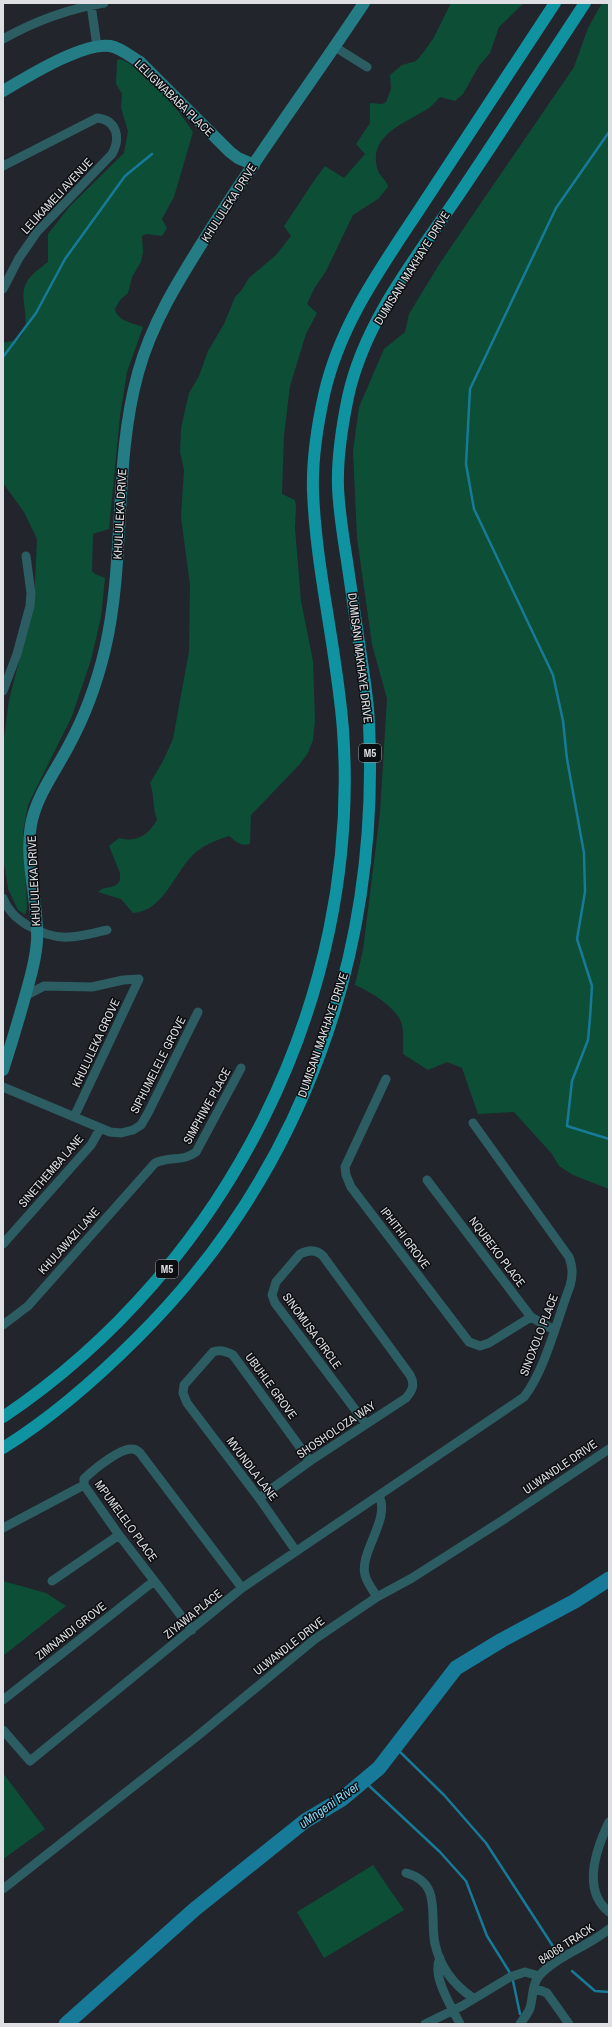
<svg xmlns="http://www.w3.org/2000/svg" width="612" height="2027" viewBox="0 0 612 2027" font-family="'Archivo Narrow',sans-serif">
	<rect width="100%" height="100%" fill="#22252b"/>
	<path fill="#0d4e37" d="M 451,3 L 524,3 L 499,27 L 490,53 L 479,66 L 463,94 L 455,101 L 440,97 C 437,100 433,105 429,108 C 406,123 366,135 378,171 C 380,177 387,180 388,187 L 378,199 L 353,215 L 326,271 L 314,289 L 307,304 L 317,313 L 306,334 L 290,386 L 284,435 L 282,494 L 295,500 L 296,506 L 295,528 L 301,601 L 313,661 L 315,720 L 313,740 L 308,753 L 300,764 L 251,815 L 250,844 C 241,847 235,841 229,836 C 217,840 206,844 196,852 C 175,870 164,912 133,913 L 121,899 L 98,892 C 104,885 116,890 120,880 L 120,873 L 109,846 L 119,838 C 137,843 148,835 157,820 C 152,806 155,798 150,783 L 163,761 L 173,739 L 189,651 L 190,585 L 181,517 L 184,470 L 180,452 L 181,428 L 189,393 L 199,376 L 208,351 L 224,324 L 235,297 L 241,291 L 249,278 L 276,255 L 291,236 L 284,226 C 298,206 310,185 325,166 L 344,178 L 365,154 L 356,144 L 370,123 L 370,103 L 382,104 L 386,102 L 391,89 L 390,75 L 402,65 L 416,61 L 423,53 L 433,39 Z
		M 602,3 L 609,3 L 609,1189 L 573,1175 L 559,1166 L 552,1154 L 514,1112 L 478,1114 L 462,1068 L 447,1062 L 428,1070 L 403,1054 C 403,1045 404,1034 402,1025 C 398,1008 371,992 355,985 L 363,950 L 380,813 L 387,699 L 372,644 L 357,538 L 353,451 L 359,407 L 384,349 L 405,332 L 409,314 L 440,263 L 574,67 L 588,28 Z
		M 120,59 C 141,66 182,113 193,132 L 174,197 L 162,219 L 167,228 L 162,236 L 146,234 L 142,236 L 143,252 L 141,262 L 132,277 L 128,293 L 120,300 L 115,309 C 117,321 133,323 143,327 L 127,372 L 120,416 L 109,529 L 93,534 L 92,571 L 95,574 L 105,578 L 101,617 L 91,660 L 72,716 L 28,805 L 23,833 L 27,906 L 26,913 L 24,914 L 18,910 L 8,889 L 3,857 L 3,745 L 9,700 L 34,603 L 37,539 L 24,512 L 3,483 L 3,343 C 9,341 16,342 20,337 C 33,325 19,301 25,286 C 29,275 39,269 48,262 L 48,234 L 70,206 L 124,153 L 128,131 L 121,108 L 122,94 L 116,84 L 117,60 Z
		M 3,1581 L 46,1593 L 66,1606 L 3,1656 Z
		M 3,1773 L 45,1829 L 3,1859 Z
		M 373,1865 L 404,1910 L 324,1958 L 297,1912 Z"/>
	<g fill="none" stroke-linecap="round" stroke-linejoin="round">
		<path stroke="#177a98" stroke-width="2.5" d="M 609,132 L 556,208 L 470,389 L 466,464 L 474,509 L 553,675 L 563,721 L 567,759 L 584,853 L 585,892 L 577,939 L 592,986 L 590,1018 L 588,1040 L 572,1081 L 567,1126 L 609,1139
			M 3,357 L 36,313 L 65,259 L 125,176 L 152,154
			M 395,1747 L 444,1795 L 486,1843 L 558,1954
			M 364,1781 L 440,1852 L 466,1881 L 487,1936 L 512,1976 L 520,2014
			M 572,1971 L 595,1991 L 609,1992"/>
		<path stroke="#177a98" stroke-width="15" d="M 66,2024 L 195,1909 L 305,1821 L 342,1799 L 379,1768 L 456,1668 L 502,1640 L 575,1601 L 609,1579"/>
		<path stroke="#2c5d63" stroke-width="9" d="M 91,5 L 97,46
			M 3,39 C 35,21 67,9 104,3
			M 335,47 L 367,67
			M 3,166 L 97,118 C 117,120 121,138 112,154 L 37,232 L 19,258 L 3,289
			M 3,691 L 17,654 L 30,606 L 31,593 L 26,556
			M 3,898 C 8,911 16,918 27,925 C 57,943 75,938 107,930
			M 25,996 L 44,986 L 92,987 L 123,980 L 139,979 L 74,1117
			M 386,1079 L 345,1167 L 346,1175 L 351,1187 L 469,1342 L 480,1346 L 489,1343 L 531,1317
			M 3,1087 L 110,1132 L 121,1133 L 133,1130 L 141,1125 L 148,1113 L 198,1012
			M 427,1180 L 531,1317 L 554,1330
			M 3,1244 L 91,1145 L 100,1129
			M 3,1325 L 28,1306 L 155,1163 C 170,1156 183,1162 196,1152 L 241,1068
			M 259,1498 L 310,1461 L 406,1398 C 413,1390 415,1384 410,1375 L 323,1256 C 316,1249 308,1250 300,1254 L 276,1282 L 272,1295 L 275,1303 L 366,1424
			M 3,1528 L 84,1485
			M 296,1551 L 259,1498 L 187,1403 L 183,1393 L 184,1385 L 213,1352 C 220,1349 226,1351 233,1355 L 310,1461
			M 52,1581 L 119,1535
			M 377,1597 C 373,1590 367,1583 365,1575 C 359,1552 391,1519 379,1496
			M 192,1630 L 119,1535 L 84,1485 L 84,1479 C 93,1470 120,1448 132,1449 C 135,1449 138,1451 140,1453 L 242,1588
			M 3,1700 L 154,1581
			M 3,1730 L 30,1761 L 242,1588 L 524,1397 C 545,1370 557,1320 570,1286 C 573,1275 573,1268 569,1257 L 473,1123
			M 609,1822 C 597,1847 581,1890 609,1912
			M 406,1873 C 443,1883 429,1916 435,1944 C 440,1967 454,1985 473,1998
			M 3,1889 L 195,1738 L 315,1639 L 377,1597 L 412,1578 L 503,1520 L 609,1449
			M 440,1958 C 431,1976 452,2007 460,2024
			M 534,1988 L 547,1993 L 569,2024
			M 425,2024 L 462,2006 L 510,1977 L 525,1972 L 539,1976
			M 520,2024 C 523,2019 528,2014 530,2008 C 533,1998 532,1984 539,1976 C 555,1957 589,1946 609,1929"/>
		<path stroke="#247c85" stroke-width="12" d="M 3,91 C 27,77 83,42 110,46 C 121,48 130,56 140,62 L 230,152 L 238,158 L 254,165
			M 3,1070 C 12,1042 20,1015 28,986 C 32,972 36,956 37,941 C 39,901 23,859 32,820 C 38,794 56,770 68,747 C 85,716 97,683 105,649 C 126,559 113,463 138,373 C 153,318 184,272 214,224 C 262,149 315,77 364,3"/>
		<path stroke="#1093a0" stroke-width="12" d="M 3,1417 C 226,1267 362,999 343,730 C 337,650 316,571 313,491 C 312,459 317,427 324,395 C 340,323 383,265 423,204 C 467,137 511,70 555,3
			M 3,1448 C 51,1418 97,1378 137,1338 C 302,1174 380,956 369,724 C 368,697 363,670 359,643 C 355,615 351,588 347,561 C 343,536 339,512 338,487 C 337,457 342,426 348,397 C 364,322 416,258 458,196 C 501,132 543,67 585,3"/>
	</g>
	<g text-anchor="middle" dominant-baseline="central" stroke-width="3" stroke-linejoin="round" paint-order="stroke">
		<g fill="#0d0e11" stroke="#9fa0a4" stroke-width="1">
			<rect x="359" y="744" width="22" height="18" rx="3"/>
			<rect x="156" y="1260" width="22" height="18" rx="3"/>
		</g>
		<g font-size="11" font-weight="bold" fill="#dddfe3">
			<text x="370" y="753">M5</text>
			<text x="167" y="1269">M5</text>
		</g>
		<g font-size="12" fill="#dddfe3" stroke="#0d0e11">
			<text transform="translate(174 98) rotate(44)">LELIGWABABA PLACE</text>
			<text transform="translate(57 196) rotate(-47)">LELIKAMELI AVENUE</text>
			<text transform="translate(229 203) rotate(-57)">KHULULEKA DRIVE</text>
			<text transform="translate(412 268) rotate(-58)">DUMISANI MAKHAYE DRIVE</text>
			<text transform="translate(120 514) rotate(-87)">KHULULEKA DRIVE</text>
			<text transform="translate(360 658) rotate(83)">DUMISANI MAKHAYE DRIVE</text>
			<text transform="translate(34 881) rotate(-93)">KHULULEKA DRIVE</text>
			<text transform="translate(323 1035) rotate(-71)">DUMISANI MAKHAYE DRIVE</text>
			<text transform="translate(96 1043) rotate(-65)">KHULULEKA GROVE</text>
			<text transform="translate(158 1065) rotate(-63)">SIPHUMELELE GROVE</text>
			<text transform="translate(207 1106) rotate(-61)">SIMPHIWE PLACE</text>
			<text transform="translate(51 1171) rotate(-49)">SINETHEMBA LANE</text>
			<text transform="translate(405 1238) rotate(53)">IPHITHI GROVE</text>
			<text transform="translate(69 1241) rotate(-48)">KHULAWAZI LANE</text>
			<text transform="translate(497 1252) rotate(53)">NQUBEKO PLACE</text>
			<text transform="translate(312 1331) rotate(54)">SINOMUSA CIRCLE</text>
			<text transform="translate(539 1335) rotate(-69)">SINOXOLO PLACE</text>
			<text transform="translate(271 1386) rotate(54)">UBUHLE GROVE</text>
			<text transform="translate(336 1430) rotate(-34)">SHOSHOLOZA WAY</text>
			<text transform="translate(560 1467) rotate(-34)">ULWANDLE DRIVE</text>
			<text transform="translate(252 1469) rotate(53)">MVUNDLA LANE</text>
			<text transform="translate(126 1521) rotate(54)">MPUMELELO PLACE</text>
			<text transform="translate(193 1614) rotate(-39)">ZIYAWA PLACE</text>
			<text transform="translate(71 1631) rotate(-38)">ZIMNANDI GROVE</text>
			<text transform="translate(289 1646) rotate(-38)">ULWANDLE DRIVE</text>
			<text transform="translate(566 1944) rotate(-33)">84068 TRACK</text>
		</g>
		<g font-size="13" font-style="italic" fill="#86d7f5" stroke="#0d0e11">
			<text transform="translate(329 1805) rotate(-35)">uMngeni River</text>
		</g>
	</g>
	<rect width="612" height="2027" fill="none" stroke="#dddfe3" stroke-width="8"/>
</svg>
